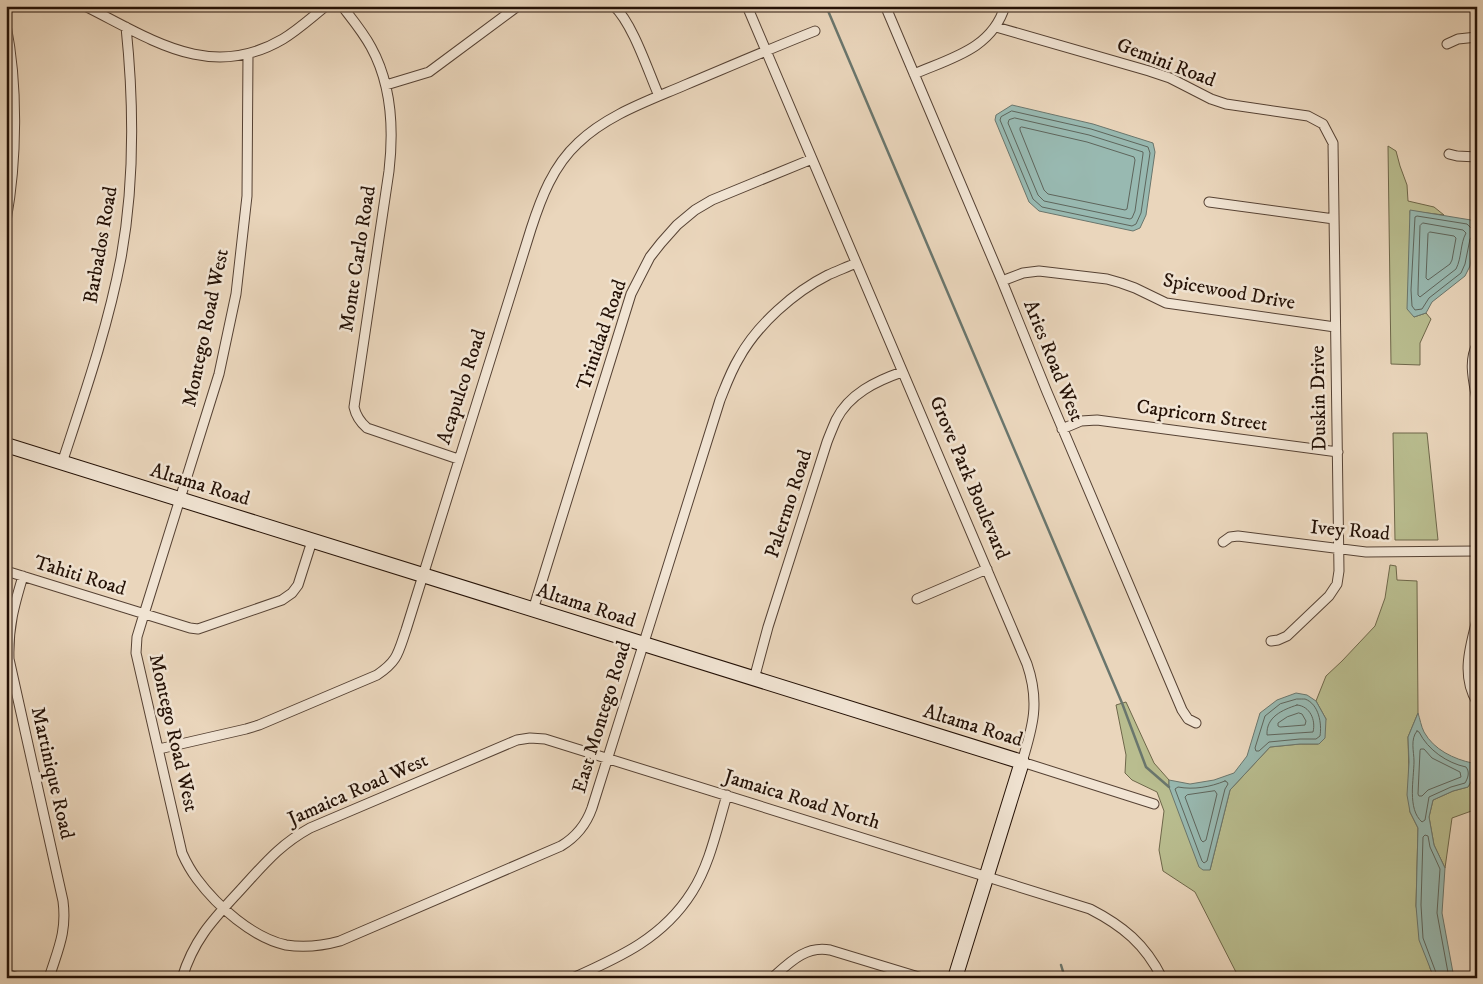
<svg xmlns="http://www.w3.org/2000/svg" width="1483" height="984" viewBox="0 0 1483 984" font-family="'IM FELL DW Pica',serif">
	<rect width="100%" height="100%" fill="#ead6bc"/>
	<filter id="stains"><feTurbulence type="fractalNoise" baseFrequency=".004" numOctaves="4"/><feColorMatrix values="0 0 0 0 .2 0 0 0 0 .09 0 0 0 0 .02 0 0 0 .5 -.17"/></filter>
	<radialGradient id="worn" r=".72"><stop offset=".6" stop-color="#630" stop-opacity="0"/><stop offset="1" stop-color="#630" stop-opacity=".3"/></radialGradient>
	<path fill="#b9bd8f" stroke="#6e674a" d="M 1388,146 L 1396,151 L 1400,166 L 1407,185 L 1408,201 L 1434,207 L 1444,215 L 1410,211 L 1414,317 L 1426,313 L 1431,319 L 1420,343 L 1420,365 L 1391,364 Z
		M 1393,433 L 1427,433 L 1438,540 L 1395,540 Z
		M 1390,565 L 1396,566 L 1397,580 L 1417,581 L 1418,713 L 1408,737 L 1410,812 L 1418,828 L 1416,906 L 1430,968 L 1434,978 L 1239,978 L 1195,892 L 1163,871 L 1159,850 L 1164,811 L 1157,792 L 1132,780 L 1125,773 L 1126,755 L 1116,705 L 1126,702 L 1154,763 L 1169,780 L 1169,787 L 1210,870 L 1230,790 L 1270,747 L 1300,744 L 1318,744 L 1326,719 L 1316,701 L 1326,676 L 1342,661 L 1375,626 L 1385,598 Z
		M 1472,763 L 1477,763 L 1477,809 L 1452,818 L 1445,868 L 1434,845 L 1429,817 L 1433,800 L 1453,791 L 1468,787 L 1473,778 Z"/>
	<path fill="#98b9b1" stroke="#6a766d" d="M 1012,105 L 1093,124 L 1153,143 L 1155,152 L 1146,215 L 1140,228 L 1133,231 L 1039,211 L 1029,202 L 995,120 L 996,115 Z
		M 1410,210 L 1471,220 L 1476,228 L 1470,266 L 1465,276 L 1432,302 L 1426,313 L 1414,317 L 1407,309 Z
		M 1296,693 L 1307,695 L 1316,701 L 1326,719 L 1325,738 L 1319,744 L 1300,744 L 1270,747 L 1230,790 L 1210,870 L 1203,870 L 1199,867 L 1169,787 L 1169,780 L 1190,784 L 1214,780 L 1234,773 L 1247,756 L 1260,713 L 1277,700 Z
		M 1418,713 C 1420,719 1421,726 1424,732 C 1434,750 1454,759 1472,763 L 1473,778 L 1468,787 L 1453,791 L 1433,800 L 1429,817 L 1434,845 L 1445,868 L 1442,913 L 1454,978 L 1434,978 L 1419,940 L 1416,906 L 1418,828 L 1410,812 L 1407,795 L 1409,762 L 1408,737 Z"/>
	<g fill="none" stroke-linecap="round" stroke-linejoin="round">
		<path stroke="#5e655c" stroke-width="1" d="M 1012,111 L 1091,129 L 1148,147 L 1150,153 L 1141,213 L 1136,224 L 1132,226 L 1042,207 L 1033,199 L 1000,120 L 1001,117 Z
			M 1015,118 L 1089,135 L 1143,152 L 1143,154 L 1135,211 L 1132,218 L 1130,219 L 1044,201 L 1038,195 L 1008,123 L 1009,120 Z
			M 1022,127 L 1087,142 L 1134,157 L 1135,160 L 1127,209 L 1125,210 L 1048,194 L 1044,190 L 1020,130 L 1020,128 Z
			M 1423,223 L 1463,230 L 1466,233 C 1460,244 1462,257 1456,269 L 1420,297 L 1418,295 L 1418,290 L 1420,226 Z
			M 1477,231 L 1475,232 L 1467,224 L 1417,216 L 1415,217 L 1411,290 L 1412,306 L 1415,310 L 1422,309 L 1429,298 L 1461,273 L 1465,264 L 1470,239 L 1475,233 L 1477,235
			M 1430,232 L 1454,236 L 1456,238 L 1452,260 L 1450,264 L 1428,280 L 1426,278 L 1428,234 Z
			M 1297,699 C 1300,699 1303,699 1305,699 C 1319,704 1322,724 1320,736 L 1316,739 L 1300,739 L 1269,742 L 1259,751 L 1256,751 L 1255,748 L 1265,716 L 1280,704 Z
			M 1297,705 C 1310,706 1316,720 1313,732 L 1267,735 C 1266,717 1282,710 1297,705 Z
			M 1299,713 L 1302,714 L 1306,721 L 1305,725 L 1280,727 L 1278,726 L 1278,723 L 1287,717 Z
			M 1417,731 L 1419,732 C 1428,750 1447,763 1466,767 C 1470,772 1468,778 1465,783 L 1451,787 L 1429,797 L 1425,820 L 1422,822 C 1407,809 1414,779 1414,761 C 1414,752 1410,739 1417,731 Z
			M 1421,749 L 1424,749 L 1432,758 L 1460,772 L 1461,777 L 1428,790 L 1422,796 L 1419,796 L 1418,794 L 1420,751 Z
			M 1225,781 L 1227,782 L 1228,784 L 1225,789 L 1207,861 L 1204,863 L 1202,861 L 1175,789 L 1178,787 C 1194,790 1210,787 1225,781 Z
			M 1215,791 L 1217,794 L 1206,840 L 1203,842 L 1201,840 L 1185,797 L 1187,795 Z
			M 1438,978 L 1423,938 L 1421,905 L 1423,837 L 1425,835 L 1428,836 L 1430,847 L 1440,869 L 1437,913 L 1449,978"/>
		<path stroke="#6a766d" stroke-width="2.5" d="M 826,6 L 1122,703 L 1146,767 L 1169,787
			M 1061,965 L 1065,978"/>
		<g stroke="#564234" stroke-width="11">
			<path id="street" d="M 85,6 C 151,39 210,82 283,39 C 298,30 312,17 326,6
				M 342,6 C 352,19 363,32 371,47 C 392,85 394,128 389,171 L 354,407 C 356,416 360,422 367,428 L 458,459
				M 614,6 C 633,24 648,71 659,96
				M 747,6 L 1027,664 C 1040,702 1033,726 1022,762 L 1154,804
				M 887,6 L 887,10 L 1002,281 L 1047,392 L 1182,710 L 1188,719 L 1196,723
				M 6,25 C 18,85 17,161 6,221
				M 996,27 L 1149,71 L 1170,78 L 1211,99 L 1226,104 L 1308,116 L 1323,124 L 1333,143 L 1339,571 L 1337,584 L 1329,596 L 1287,636 L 1278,640 L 1271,641
				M 1447,44 L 1458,39 L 1477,37
				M 248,54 L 247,196 L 236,294 L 219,374 L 144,614 L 137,637 L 136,653 L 182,853 C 186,862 191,871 197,879 C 217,906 253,938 286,945 C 305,948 322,946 340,941 L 561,846 C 576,837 586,825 592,808 L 720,400 C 726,385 731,371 739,358 C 757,325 794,292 828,275 C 837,271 847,267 856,263
				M 914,74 C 951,58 992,49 1005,6
				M 386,85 L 429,72 L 518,6
				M 1449,154 L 1457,156 L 1477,157
				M 1209,202 L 1334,219
				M 1002,281 L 1023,273 L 1039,271 L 1107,279 L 1121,283 L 1135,288 L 1166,303 L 1335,327
				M 1477,345 C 1468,361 1474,383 1477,400
				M 1062,429 L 1081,421 L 1097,420 L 1338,452
				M 62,463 C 84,396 108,327 121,258 C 135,181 134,104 126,27
				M 1223,542 L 1230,537 L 1238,536 L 1366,552 L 1477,551
				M 6,571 L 190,628 L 198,629 L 282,600 L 292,593 L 298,585 L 312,541
				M 23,576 C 14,606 8,627 9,659 L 63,901 C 67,932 58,949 49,978
				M 917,599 L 987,569
				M 533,610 L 631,294 L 650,257 L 661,243 L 677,225 L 695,210 L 712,200 L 812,159
				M 1477,620 C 1470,647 1461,676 1477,702
				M 754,679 L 768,627 L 827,442 C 830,434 833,427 836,420 C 849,394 876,381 902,372
				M 159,749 L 246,729 L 259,725 L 377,675 C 398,661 398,653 406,630 L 531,229 C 541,198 553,166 578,143 C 607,115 648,101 685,85 C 728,67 772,48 815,31
				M 6,974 L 18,978
				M 182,978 C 195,936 216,917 244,886 C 266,862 281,844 310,828 L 517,740 L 530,738 L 545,739 L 1090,909 C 1123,926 1145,944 1162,978
				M 573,978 C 620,957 663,938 692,892 C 710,864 717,828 727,795
				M 772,978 C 789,963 806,945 830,950 L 922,978"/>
		</g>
		<g stroke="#241106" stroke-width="16">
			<path id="secondary" d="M 6,445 L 1022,762 L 955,978"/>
		</g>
		<use href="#street" stroke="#f1e4d3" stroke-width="9"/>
		<use href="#secondary" stroke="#f1e4d3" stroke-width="14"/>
	</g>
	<g text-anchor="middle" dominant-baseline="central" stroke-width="5" stroke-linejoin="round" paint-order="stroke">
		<g font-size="20" fill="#241106" stroke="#f1e4d3">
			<text transform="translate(1166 63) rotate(21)">Gemini Road</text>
			<text transform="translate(101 245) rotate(-80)">Barbados Road</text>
			<text transform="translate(358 259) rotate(-81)">Monte Carlo Road</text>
			<text transform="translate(1229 292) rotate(10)">Spicewood Drive</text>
			<text transform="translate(206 328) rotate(-78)">Montego Road West</text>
			<text transform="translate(602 335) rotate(-71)">Trinidad Road</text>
			<text transform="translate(1053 361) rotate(68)">Aries Road West</text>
			<text transform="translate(462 387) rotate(-72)">Acapulco Road</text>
			<text transform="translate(1319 398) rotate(-91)">Duskin Drive</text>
			<text transform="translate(1202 416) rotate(8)">Capricorn Street</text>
			<text transform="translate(969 478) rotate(67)">Grove Park Boulevard</text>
			<text transform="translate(200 485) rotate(17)">Altama Road</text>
			<text transform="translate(789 504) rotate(-72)">Palermo Road</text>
			<text transform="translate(1350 531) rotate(5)">Ivey Road</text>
			<text transform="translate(80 576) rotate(17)">Tahiti Road</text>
			<text transform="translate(586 606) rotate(18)">Altama Road</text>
			<text transform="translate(602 717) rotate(-73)">East Montego Road</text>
			<text transform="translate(973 726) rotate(17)">Altama Road</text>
			<text transform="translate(173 733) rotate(77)">Montego Road West</text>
			<text transform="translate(52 773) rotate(77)">Martinique Road</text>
			<text transform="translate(358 790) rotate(-24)">Jamaica Road West</text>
			<text transform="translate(802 800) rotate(17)">Jamaica Road North</text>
		</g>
	</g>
	<rect width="1483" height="984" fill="none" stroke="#ead6bc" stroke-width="25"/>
	<rect x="8" y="8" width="1468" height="969" fill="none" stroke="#241106" stroke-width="2.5"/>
	<rect x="12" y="12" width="1458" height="959" fill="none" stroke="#241106"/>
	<rect width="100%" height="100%" filter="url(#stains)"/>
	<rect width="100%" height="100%" fill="url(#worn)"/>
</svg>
